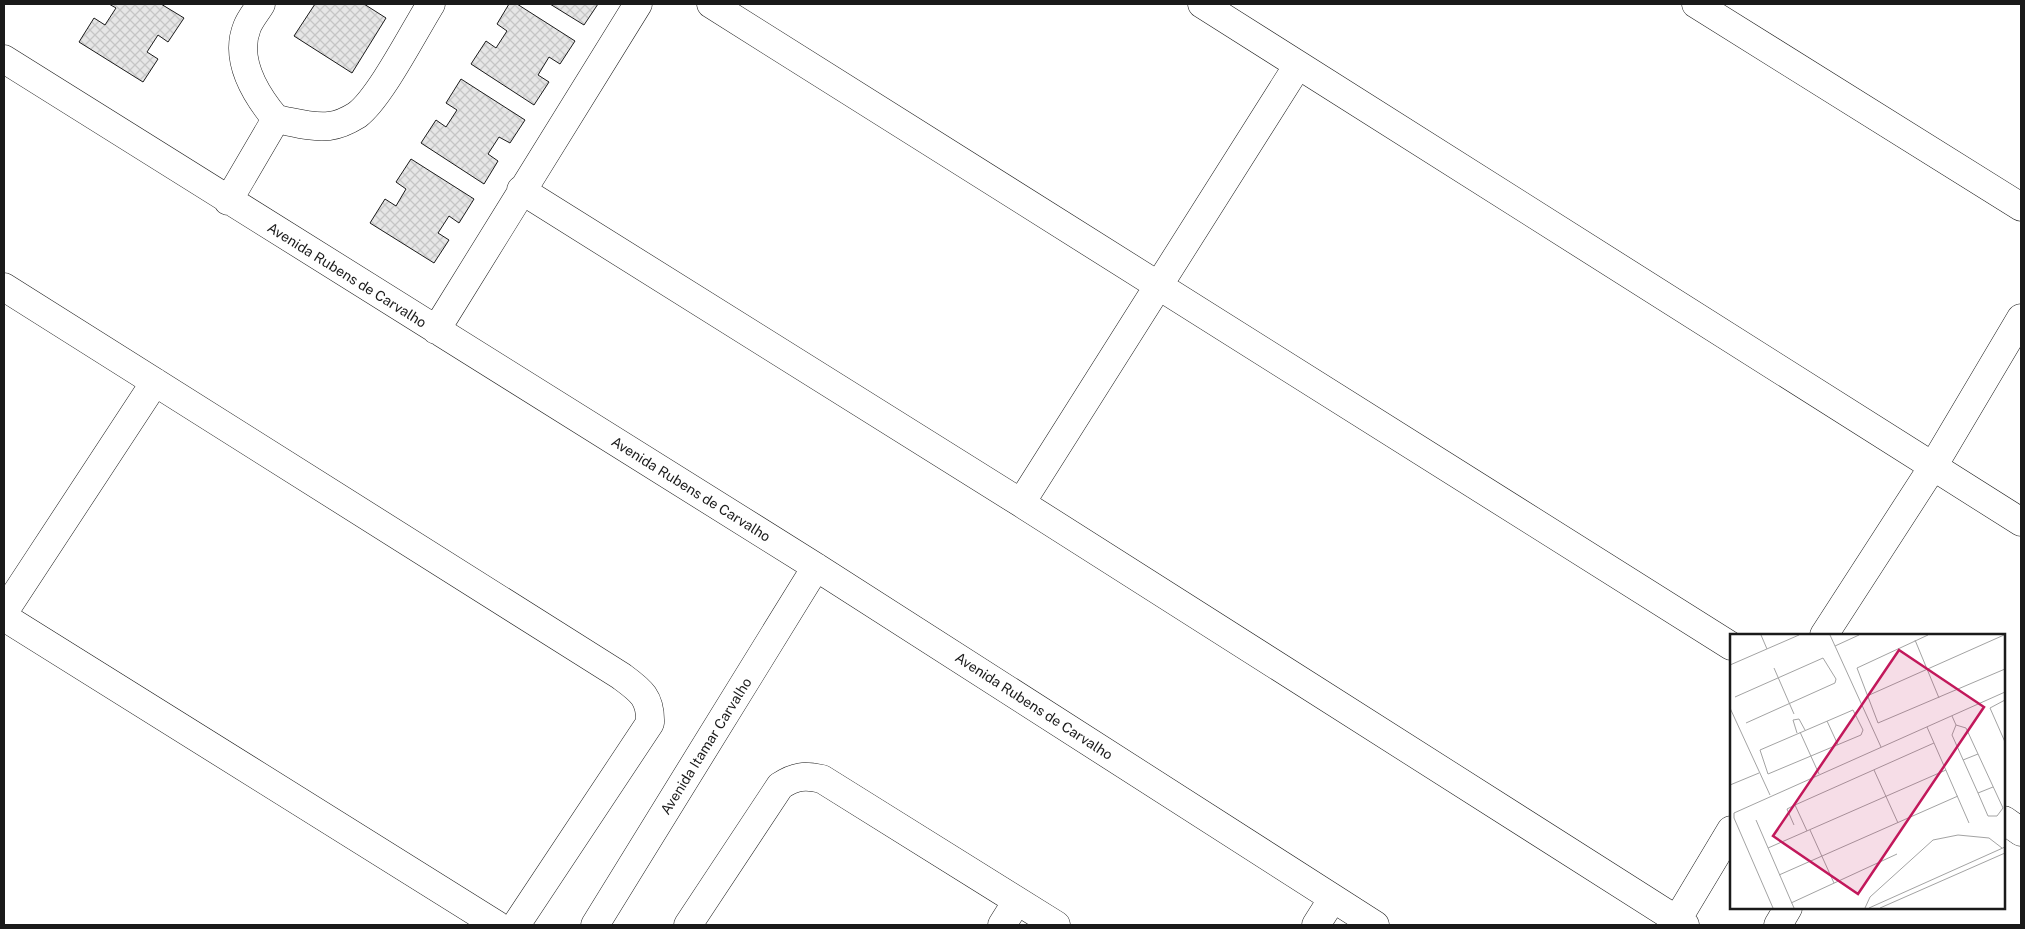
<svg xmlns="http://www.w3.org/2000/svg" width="2025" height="929" viewBox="0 0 2025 929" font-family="'Public Sans',sans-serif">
	<defs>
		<pattern id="building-cross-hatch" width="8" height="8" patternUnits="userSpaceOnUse" patternTransform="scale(1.25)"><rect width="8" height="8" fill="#e6e6e6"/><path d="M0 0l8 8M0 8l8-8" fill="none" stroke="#c5c5c5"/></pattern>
	</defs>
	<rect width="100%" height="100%" fill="#fff"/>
	<path fill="url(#building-cross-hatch)" stroke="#1a1a1a" d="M 109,4 L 161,4 L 184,18 L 168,42 L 158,35 L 147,52 L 158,59 L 143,82 L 79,42 L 94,18 L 105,25 L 116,8 Z
		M 315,4 L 364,4 L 386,18 L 352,73 L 294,36 Z
		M 509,4 L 517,4 L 575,41 L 560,64 L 549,57 L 538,75 L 549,82 L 534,105 L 471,64 L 486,41 L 496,48 L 507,31 L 497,24 Z
		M 550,4 L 598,4 L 584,25 Z
		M 461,79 L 525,120 L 510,143 L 499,137 L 488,154 L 498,161 L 484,184 L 421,143 L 436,120 L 446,127 L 457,110 L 446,103 Z
		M 411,159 L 474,199 L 459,223 L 449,216 L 438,233 L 449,240 L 434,263 L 370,223 L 385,199 L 396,206 L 406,189 L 396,182 Z"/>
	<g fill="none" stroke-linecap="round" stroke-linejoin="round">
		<g stroke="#1a1a1a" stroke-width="29">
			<path id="street" d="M 261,4 C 257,11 250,19 247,27 C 234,60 256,95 276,119
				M 711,4 L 1731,646
				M 1202,4 L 2021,522
				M 1696,4 L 2021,207
				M 4,59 L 816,567 L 1375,925
				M 521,190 L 1021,503 L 1677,920
				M 228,201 L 276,119 C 293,122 311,128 329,126 C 339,125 349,120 357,115 C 380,98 414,31 431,4
				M 4,287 L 621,676 C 640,690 651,697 650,723 L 516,925
				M 436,330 L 638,4
				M 1021,503 L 1298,65
				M 4,612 L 155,382
				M 4,617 L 497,925
				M 1824,635 L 1932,468 L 2021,318
				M 2004,820 L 2021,832
				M 595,925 L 816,567
				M 688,925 L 780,786 C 795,776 805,775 822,779 L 1056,925
				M 1002,925 L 1017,901
				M 1316,925 L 1333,898
				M 1685,925 L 1677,920 L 1731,830
				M 1778,925 L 1788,908"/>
		</g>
		<use href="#street" stroke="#fff" stroke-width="28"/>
	</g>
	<g text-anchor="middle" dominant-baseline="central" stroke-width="4" stroke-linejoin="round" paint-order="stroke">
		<g font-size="14" fill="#1a1a1a" stroke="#fff">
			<text transform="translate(347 275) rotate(32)">Avenida Rubens de Carvalho</text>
			<text transform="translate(691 489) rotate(32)">Avenida Rubens de Carvalho</text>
			<text transform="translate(1034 706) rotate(33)">Avenida Rubens de Carvalho</text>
			<text transform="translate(706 746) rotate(-58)">Avenida Itamar Carvalho</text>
		</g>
	</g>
	<g transform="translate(1730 634)">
		<rect width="275" height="275" fill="#fff"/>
		<path fill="none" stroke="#a3a3a3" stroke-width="1" d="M 31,1 L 37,15M 100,1 L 151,113M 198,1 L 127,34 L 148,89 L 275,35M 185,6 L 209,64M 105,12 L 129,1M 0,31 L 69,1M 44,34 L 64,80M 137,62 L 274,1M 5,63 L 93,24 L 106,45 L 105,49 L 16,89M 275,66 L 260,74 L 275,108M 0,74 L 40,161M 123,76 L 133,96 L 131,101 L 38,140 L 30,116 ZM 222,82 L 226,91 L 222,101 L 248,159 L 258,182 L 267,182 L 273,174 L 236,94 L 226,91M 97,87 L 108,111M 197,93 L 239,189M 70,98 L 89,140M 67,99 L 63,86 L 69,85 L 75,96M 233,126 L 248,120M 144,136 L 168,189M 0,151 L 29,139M 248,159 L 263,153M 65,171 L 204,109M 26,186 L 64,274M 64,191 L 57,175 L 65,171 L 77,197M 80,196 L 104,249M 38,214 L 216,136M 49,241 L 228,162M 61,269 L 167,220M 43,274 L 4,184 L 4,179 L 275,58M 135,274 L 140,263 L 203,206 L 228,201 L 259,204 L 272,214M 139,274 L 275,213M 150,274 L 275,219"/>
		<path fill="#c2185b" fill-opacity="0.15" stroke="#c2185b" stroke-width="2.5" d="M 169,16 L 254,73 L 128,260 L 43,202 Z"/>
		<rect width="275" height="275" fill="none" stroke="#1a1a1a" stroke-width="2.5"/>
	</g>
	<rect width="2025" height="929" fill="none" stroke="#1a1a1a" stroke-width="10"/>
</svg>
